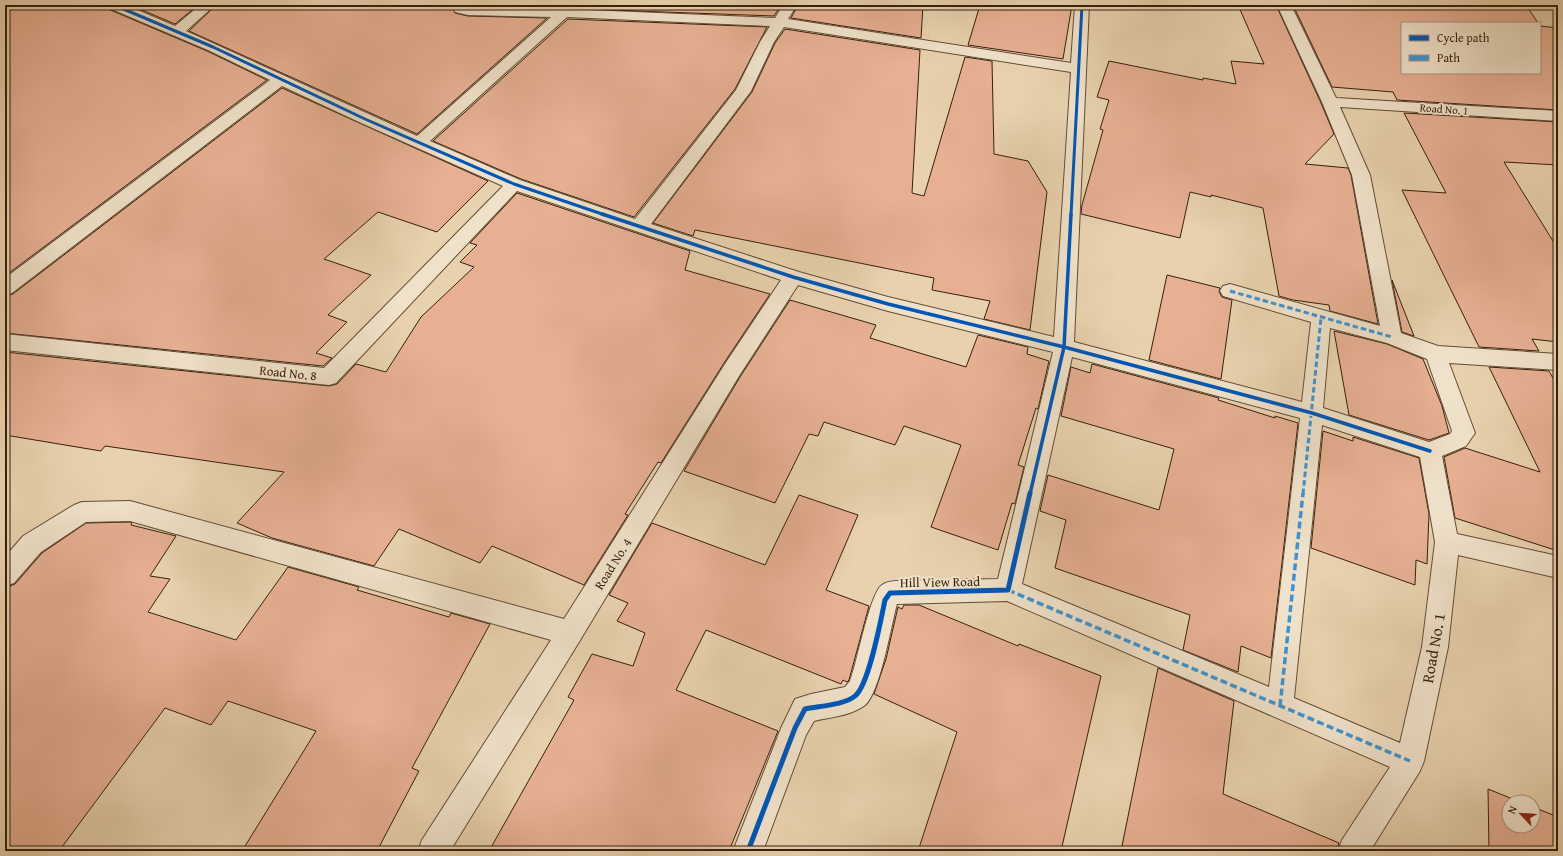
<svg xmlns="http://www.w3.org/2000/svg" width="1563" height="856" viewBox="0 0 1563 856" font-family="'Gentium Book Plus',serif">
	<rect width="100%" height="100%" fill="#e8d2ae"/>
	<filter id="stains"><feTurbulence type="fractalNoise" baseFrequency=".005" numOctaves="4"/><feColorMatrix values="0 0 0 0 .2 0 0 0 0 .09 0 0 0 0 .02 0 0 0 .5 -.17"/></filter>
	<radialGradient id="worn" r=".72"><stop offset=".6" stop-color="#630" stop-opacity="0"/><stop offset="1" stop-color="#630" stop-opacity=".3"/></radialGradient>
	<path fill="#e7b093" stroke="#371f0c" d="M 5,5 L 106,5 L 108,9 L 207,51 L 267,80 L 5,276 Z
		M 130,5 L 198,5 L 175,24 Z
		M 216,5 L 452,5 L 455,13 L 468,16 L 547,18 L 417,134 L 189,31 Z
		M 469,5 L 781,5 L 774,16 Z
		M 798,5 L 923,5 L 921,38 L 791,18 Z
		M 980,5 L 1072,5 L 1063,59 L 968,45 Z
		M 1238,5 L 1276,5 L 1321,103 L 1334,134 L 1305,164 L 1348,168 L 1351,175 L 1378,324 L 1330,311 L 1329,305 L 1293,300 L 1279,296 L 1263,208 L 1211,195 L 1211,197 L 1190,192 L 1180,238 L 1081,214 L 1082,205 L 1103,130 L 1100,129 L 1109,100 L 1097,97 L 1109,61 L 1203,80 L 1203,78 L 1236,84 L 1231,61 L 1264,64 Z
		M 1293,5 L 1526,5 L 1538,23 L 1402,23 L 1402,73 L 1540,73 L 1540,26 L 1558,28 L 1558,110 L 1397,100 L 1393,92 L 1332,87 Z
		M 568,19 L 767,27 L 735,89 L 634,217 L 521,179 L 433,141 Z
		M 785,29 L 920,50 L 912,193 L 924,196 L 965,57 L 992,61 L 994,154 L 1028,161 L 1047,192 L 1030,330 L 984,319 L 990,301 L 932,290 L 934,278 L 695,230 L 693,236 L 653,223 L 752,92 L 775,43 Z
		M 282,88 L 488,181 L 437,232 L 378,212 L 324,259 L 371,275 L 328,315 L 347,322 L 316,353 L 332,358 L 323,366 L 5,333 L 5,296 L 13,294 Z
		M 1404,113 L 1558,122 L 1558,165 L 1504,162 L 1558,249 L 1558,342 L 1532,339 L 1539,351 L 1479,347 L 1402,190 L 1446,193 Z
		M 517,193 L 690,251 L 685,270 L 770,294 L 724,363 L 661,463 L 658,462 L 625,514 L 628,515 L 584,585 L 492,546 L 480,563 L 399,529 L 374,566 L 272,538 L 237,523 L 284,472 L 105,446 L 101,451 L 5,435 L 5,352 L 329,386 L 337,384 L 356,364 L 386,372 L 421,317 L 474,267 L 460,262 L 477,245 L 470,243 Z
		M 1167,275 L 1220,288 L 1219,292 L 1222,297 L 1232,300 L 1221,379 L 1149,360 Z
		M 1392,280 L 1414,336 L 1402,332 Z
		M 790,300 L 876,325 L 870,338 L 966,367 L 978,335 L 1028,347 L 1027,354 L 1049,361 L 1038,409 L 1036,408 L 1018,465 L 1024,467 L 1015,504 L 1012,503 L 998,550 L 931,527 L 961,445 L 904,426 L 895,445 L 824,422 L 818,436 L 809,434 L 775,503 L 684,471 L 740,377 Z
		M 1334,331 L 1387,344 L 1423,359 L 1442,406 L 1449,433 L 1429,440 L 1349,415 Z
		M 1092,364 L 1219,398 L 1218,400 L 1275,418 L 1275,416 L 1298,423 L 1271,658 L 1241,646 L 1238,672 L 1183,650 L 1190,615 L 1055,568 L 1066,520 L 1040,511 L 1048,475 L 1159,510 L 1174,449 L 1061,416 L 1071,367 L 1090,373 Z
		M 1489,367 L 1549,371 L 1558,387 L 1558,551 L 1455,518 L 1444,457 L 1465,448 L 1540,472 Z
		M 1323,431 L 1353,441 L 1353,437 L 1419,458 L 1429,514 L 1427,564 L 1416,560 L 1415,585 L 1311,548 Z
		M 799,495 L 858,515 L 826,590 L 869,606 L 849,680 L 847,682 L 843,680 L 841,684 L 706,630 L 676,690 L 778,731 L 729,851 L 489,851 L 574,700 L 568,697 L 592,654 L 633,666 L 645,633 L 617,621 L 628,603 L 609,595 L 652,523 L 765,565 Z
		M 130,522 L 132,523 L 131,525 L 176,536 L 150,576 L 170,579 L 148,612 L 236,640 L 288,567 L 359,587 L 357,590 L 449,617 L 451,613 L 490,624 L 412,768 L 419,771 L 377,851 L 242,851 L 316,731 L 228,701 L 211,725 L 165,708 L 59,851 L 5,851 L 5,593 L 10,586 L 15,584 L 42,553 L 86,523 Z
		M 904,605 L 919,605 L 1018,646 L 1019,644 L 1101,676 L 1061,851 L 918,851 L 957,732 L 874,694 L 886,659 L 898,607 L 902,609 Z
		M 1158,668 L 1234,701 L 1223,794 L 1339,843 L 1337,851 L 1121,851 Z
		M 1488,789 L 1520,802 L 1509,802 L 1509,826 L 1533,826 L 1533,807 L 1558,817 L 1558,851 L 1489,851 Z"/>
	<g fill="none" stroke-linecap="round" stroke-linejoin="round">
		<g stroke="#634c34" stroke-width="2">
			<path id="street" d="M 107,5 L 126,5 L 175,26 L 200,5 L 215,5 L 186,31 L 417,136 L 551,17 L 468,15 L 455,12 L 453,5 L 467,5 L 468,7 L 564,9 L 775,18 L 783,5 L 797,5 L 788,19 L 1071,63 L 1075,5 L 1089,5 L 1074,342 L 1302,402 L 1311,322 L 1223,296 L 1220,291 L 1223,286 L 1230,284 L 1380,326 L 1352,175 L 1322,102 L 1277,5 L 1291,5 L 1336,98 L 1558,111 L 1558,121 L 1340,107 L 1370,175 L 1401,333 L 1438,346 L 1558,354 L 1558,370 L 1449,363 L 1475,433 L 1466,446 L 1442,456 L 1457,534 L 1558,556 L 1558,578 L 1458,555 L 1448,647 L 1424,761 L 1420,771 L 1370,851 L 1338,851 L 1342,840 L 1390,767 L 1007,601 L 897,604 C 891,625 880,695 864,706 C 850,716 830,717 814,721 L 806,735 L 763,851 L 733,851 L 781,728 L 795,699 L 811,694 L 845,687 L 850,681 C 857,664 870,592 882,585 C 887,581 894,581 900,581 L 998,579 L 1053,352 L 888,311 L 798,285 L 739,376 L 579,642 L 450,851 L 418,851 L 422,840 L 551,640 L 130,521 L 86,522 L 41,552 L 14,583 L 5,586 L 5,557 L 23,536 L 74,505 L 82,502 L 130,501 L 564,619 L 725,364 L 781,280 L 517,191 L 336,383 L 329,385 L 5,350 L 5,334 L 324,368 L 503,186 L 359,122 L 282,86 L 12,293 L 5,295 L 5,278 L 270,80 L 208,50 L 109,8 ZM 567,17 L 770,26 L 760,42 L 736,90 L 635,219 L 520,180 L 430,141 ZM 784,27 L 1071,72 L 1054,337 L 888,297 L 799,272 L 651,224 L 751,91 L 774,42 ZM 1330,328 L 1387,343 L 1427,359 L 1452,431 L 1450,434 L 1429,442 L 1323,408 ZM 1072,357 L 1300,418 L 1269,687 L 1022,584 ZM 1322,425 L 1420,457 L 1435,542 L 1422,647 L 1400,743 L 1294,698 Z"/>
		</g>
		<use href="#street" fill="#f0e2ca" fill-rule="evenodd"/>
		<path stroke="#3e94d2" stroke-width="3" stroke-dasharray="5.5 3" stroke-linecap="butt" d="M 1230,291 L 1392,337
			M 1303,494 L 1321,318"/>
		<path stroke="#3e94d2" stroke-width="3.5" stroke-dasharray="7 3.5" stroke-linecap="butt" d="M 1008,590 L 1410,761
			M 1280,706 L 1303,493"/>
		<g stroke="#f0e2ca" stroke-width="5">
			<path id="cycleway-far2" d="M 114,5 L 213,47 L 365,119 L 514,184 L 605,215
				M 1071,215 L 1082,5"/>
		</g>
		<g stroke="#f0e2ca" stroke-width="6">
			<path id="cycleway-far1" d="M 602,214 L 793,277 L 888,304 L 1064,347 L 1312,413 L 1430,451
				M 1030,494 L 1064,347 L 1071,214"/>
		</g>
		<g stroke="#f0e2ca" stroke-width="8">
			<path id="cycleway" d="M 748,851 L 795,728 L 805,709 C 818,706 845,705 855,696 C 869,685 881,619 885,600 L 890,593 L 1008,590 L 1030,493"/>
		</g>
		<use href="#cycleway-far2" stroke="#0057b8" stroke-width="3"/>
		<use href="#cycleway-far1" stroke="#0057b8" stroke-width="3.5"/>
		<use href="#cycleway" stroke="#0057b8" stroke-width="5"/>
	</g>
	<g text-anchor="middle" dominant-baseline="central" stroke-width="4" stroke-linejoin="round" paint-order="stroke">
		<g font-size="11" fill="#371f0c" stroke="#f0e2ca">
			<text transform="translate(1444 109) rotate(4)">Road No. 1</text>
		</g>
		<g font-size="13" fill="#371f0c" stroke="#f0e2ca">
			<text transform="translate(288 373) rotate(6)">Road No. 8</text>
			<text transform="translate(613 564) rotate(-58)">Road No. 4</text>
			<text transform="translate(940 582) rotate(-1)">Hill View Road</text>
		</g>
		<g font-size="16" fill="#371f0c" stroke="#f0e2ca">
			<text transform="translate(1433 648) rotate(-80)">Road No. 1</text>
		</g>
	</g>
	<rect width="1563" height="856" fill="none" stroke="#e8d2ae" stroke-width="20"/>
	<rect x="6" y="6" width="1551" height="844" fill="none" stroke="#371f0c" stroke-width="2"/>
	<rect x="10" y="10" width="1543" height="836" fill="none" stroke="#371f0c"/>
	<rect x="1401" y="22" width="140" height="52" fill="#f0e2ca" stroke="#a6947e"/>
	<rect x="1409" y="35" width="20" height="6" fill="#0057b8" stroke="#a6947e"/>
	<text x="1437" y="42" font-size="12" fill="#371f0c">Cycle path</text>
	<rect x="1409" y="55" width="20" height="6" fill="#3e94d2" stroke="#a6947e"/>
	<text x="1437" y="62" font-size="12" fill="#371f0c">Path</text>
	<g transform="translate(1521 814) rotate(295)"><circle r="19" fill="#f0e2ca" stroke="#a6947e"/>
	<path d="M0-3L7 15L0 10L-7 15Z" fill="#8f2418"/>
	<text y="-6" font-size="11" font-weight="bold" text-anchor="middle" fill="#371f0c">N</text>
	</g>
	<rect width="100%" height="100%" filter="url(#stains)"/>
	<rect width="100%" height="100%" fill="url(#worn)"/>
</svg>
